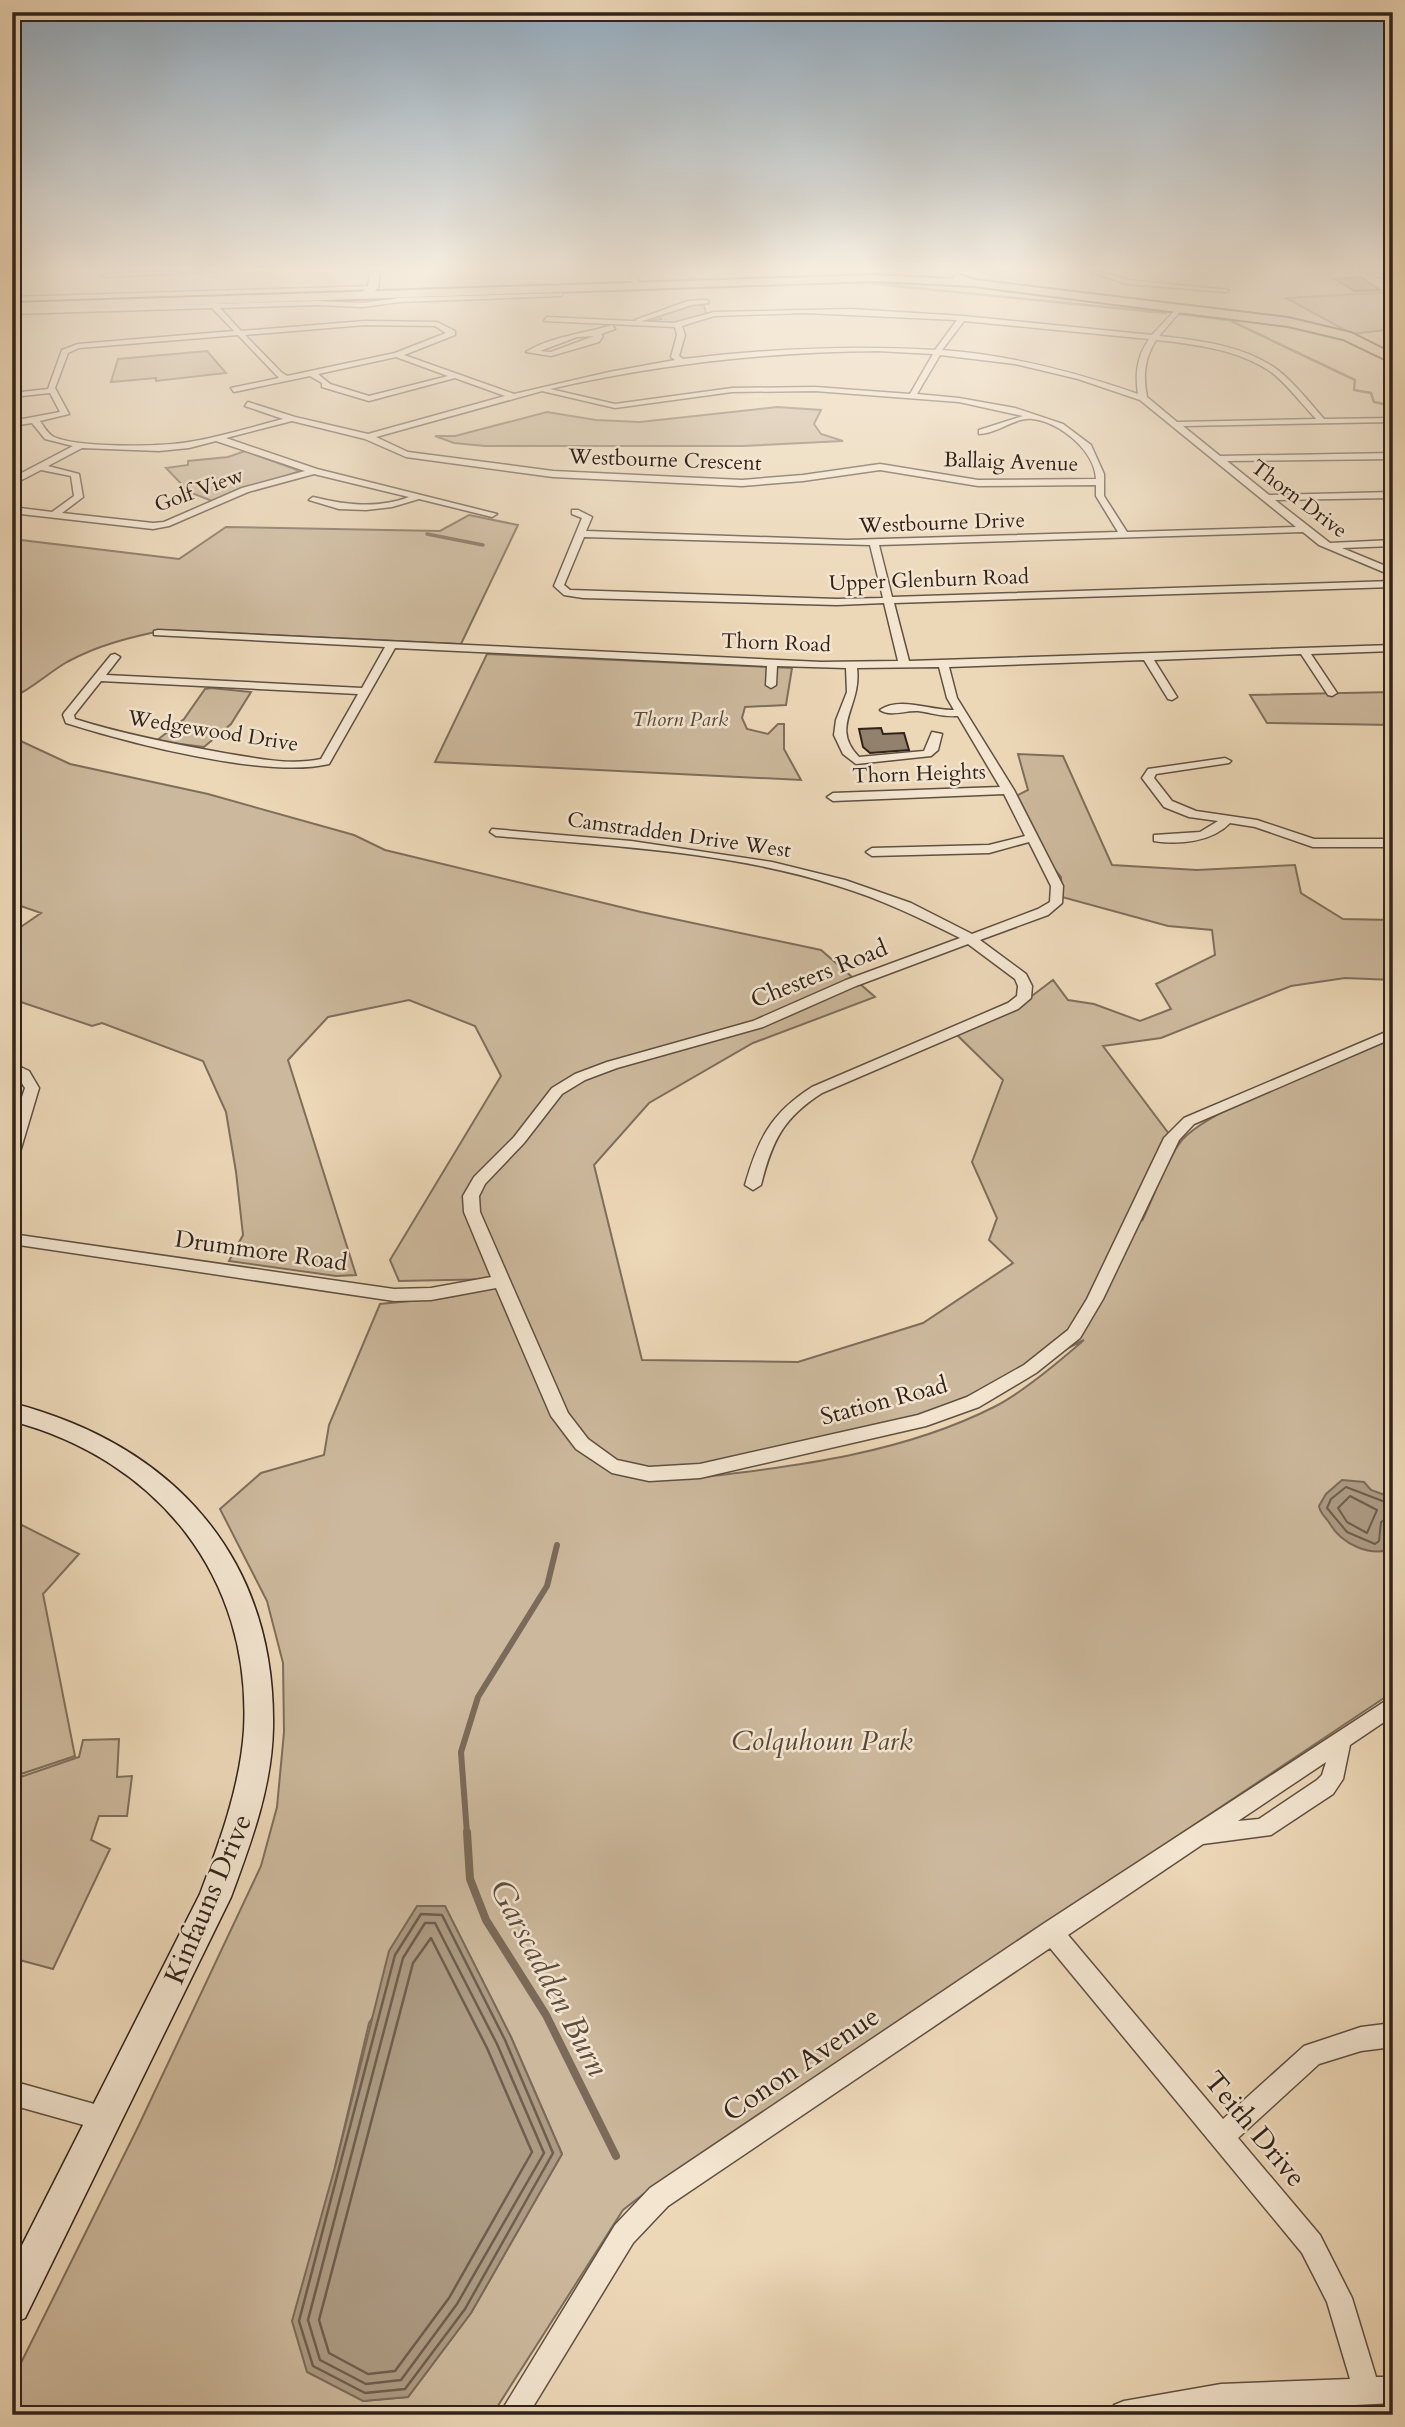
<svg xmlns="http://www.w3.org/2000/svg" width="1405" height="2427" viewBox="0 0 1405 2427" font-family="Cardo,serif">
	<rect width="100%" height="100%" fill="#ecd7b7"/>
	<filter id="stains"><feTurbulence type="fractalNoise" baseFrequency=".00286" numOctaves="4"/><feColorMatrix values="0 0 0 0 .2 0 0 0 0 .09 0 0 0 0 .02 0 0 0 .5 -.17"/></filter>
	<radialGradient id="worn" r=".72"><stop offset=".6" stop-color="#630" stop-opacity="0"/><stop offset="1" stop-color="#630" stop-opacity=".3"/></radialGradient>
	<path fill="#ccb89c" stroke="#7e6e5c" stroke-width="2" fill-rule="evenodd" d="M 1393,292 L 1393,329 L 1352,334 L 1286,298 Z
		M 692,304 L 704,305 L 706,314 L 677,323 L 639,322 L 661,319 L 658,316 Z
		M 207,351 L 226,373 L 156,381 L 156,378 L 111,382 L 118,359 Z
		M 777,407 L 821,410 L 814,424 L 821,434 L 843,441 L 743,446 L 485,446 L 454,443 L 435,436 L 455,436 L 547,412 L 596,420 L 640,422 Z
		M 245,451 L 300,471 L 212,501 L 189,492 L 166,468 L 188,465 L 188,461 L 228,457 Z
		M 469,515 L 518,525 L 461,644 L 165,630 C 131,637 98,645 67,662 C 48,673 33,688 12,698 L 12,539 L 179,559 L 226,527 L 440,531 Z
		M 487,654 L 792,668 L 786,705 L 745,707 L 742,718 L 747,729 L 768,734 L 778,724 L 784,724 L 784,749 L 801,780 L 435,762 Z
		M 211,688 L 251,692 L 231,724 L 204,747 L 156,741 L 184,719 L 205,689 Z
		M 1393,692 L 1393,725 L 1267,723 L 1250,695 Z
		M 12,737 L 70,764 L 208,794 L 354,835 L 385,850 L 641,912 L 821,950 L 875,997 L 753,1043 L 649,1103 L 594,1165 L 642,1360 L 798,1362 L 923,1323 L 1013,1263 L 989,1240 L 997,1218 L 972,1162 L 1003,1080 L 956,1034 L 1024,1002 L 1053,980 L 1068,1000 L 1094,1004 L 1140,1021 L 1171,1009 L 1156,984 L 1215,955 L 1212,930 L 1168,926 L 1062,897 L 1061,877 L 1037,847 L 1012,798 L 1028,790 L 1018,754 L 1063,756 L 1112,865 L 1197,870 L 1295,865 L 1301,893 L 1343,919 L 1393,920 L 1393,980 L 1345,978 L 1291,986 L 1161,1038 L 1103,1046 L 1172,1138 L 1142,1221 C 1154,1197 1163,1167 1179,1144 C 1203,1108 1348,1060 1393,1038 L 1393,1692 L 655,2185 L 623,2210 L 492,2415 L 12,2415 L 12,2381 L 138,2127 L 261,1866 L 277,1807 L 284,1732 L 283,1663 L 267,1601 L 220,1509 L 261,1473 L 324,1455 L 329,1425 L 380,1304 L 450,1297 L 491,1288 L 497,1279 L 399,1281 L 390,1260 L 501,1076 L 475,1026 L 409,1000 L 328,1017 L 288,1060 L 356,1275 L 336,1276 L 229,1261 L 243,1235 L 236,1172 L 226,1112 L 203,1061 L 102,1023 L 92,1026 L 12,999 L 12,933 L 41,913 L 12,903 ZM 1084,1340 C 1061,1360 1020,1394 994,1407 C 905,1452 801,1466 703,1477 L 716,1463 L 920,1421 ZM 445,1907 L 511,2037 L 562,2154 L 471,2313 L 408,2397 L 363,2401 L 335,2167 L 369,2023 Z
		M 12,1520 L 79,1554 L 43,1594 L 75,1756 L 12,1777 Z
		M 119,1739 L 117,1777 L 132,1776 L 127,1816 L 99,1816 L 91,1840 L 110,1849 L 53,1969 L 12,1958 L 12,1780 L 79,1757 L 83,1740 Z"/>
	<path fill="#ac9a82" stroke="#7b6a59" stroke-width="2" d="M 1342,1480 L 1364,1482 L 1371,1490 L 1393,1498 L 1393,1521 L 1385,1532 L 1393,1549 C 1369,1557 1342,1544 1330,1524 C 1326,1517 1320,1514 1319,1506 L 1326,1494 Z
		M 417,1906 L 445,1906 L 511,2037 L 562,2154 L 471,2313 L 408,2397 L 363,2401 L 307,2372 L 292,2321 L 335,2167 L 389,1951 Z"/>
	<g fill="none" stroke-linecap="round" stroke-linejoin="round">
		<path stroke="#6e5e4e" stroke-width="2" d="M 1350,1496 L 1377,1510 L 1367,1533 L 1347,1522 L 1338,1508 Z
			M 1393,1505 L 1346,1487 L 1331,1499 L 1327,1508 L 1347,1532 L 1375,1544 L 1379,1541 L 1381,1522 L 1393,1515"/>
		<path stroke="#6e5e4e" stroke-width="2.5" d="M 421,1914 L 442,1915 L 505,2040 L 553,2153 L 465,2309 L 405,2389 L 365,2393 L 313,2366 L 299,2321 L 395,1955 Z
			M 425,1923 L 435,1923 L 497,2044 L 544,2153 L 457,2304 L 401,2380 L 366,2384 L 320,2360 L 308,2320 L 403,1958 Z
			M 431,1938 L 487,2048 L 532,2152 L 449,2298 L 395,2371 L 368,2374 L 329,2353 L 319,2320 L 413,1963 Z"/>
		<path stroke="#7b6a59" stroke-width="2.5" d="M 675,272 L 705,283
			M 798,284 L 855,282 L 1166,313
			M 1179,314 L 1229,320 L 1355,380 L 1354,390 L 1371,393 L 1374,402 L 1393,406"/>
		<path stroke="#7b6a59" stroke-width="3.5" d="M 427,534 L 483,545"/>
		<path stroke="#7b6a59" stroke-width="6" d="M 467,1834 L 461,1752 L 478,1697 L 547,1586 L 557,1545"/>
		<path stroke="#7b6a59" stroke-width="8" d="M 467,1832 L 470,1879 L 486,1920 L 546,2015 L 616,2156"/>
	</g>
	<path fill="#92816c" stroke="#31231b" stroke-width="2" d="M 1361,277 L 1380,290 L 1354,291 L 1335,279 Z
		M 881,728 L 883,734 L 904,733 L 909,750 L 870,753 L 863,747 L 859,729 Z"/>
	<g fill="none" stroke-linecap="round" stroke-linejoin="round">
		<g stroke="#605042" stroke-width="3">
			<path id="street" d="M 140,272 L 202,272 L 104,277 L 101,275 Z
				M 633,272 L 641,272 L 637,276 L 639,286 L 636,288 L 633,286 L 630,275 Z
				M 1092,272 L 1101,272 L 1128,280 L 1229,290 L 1226,292 L 1127,284 Z
				M 1278,272 L 1284,272 L 1284,273 L 1281,275 Z
				M 1366,272 L 1393,277 L 1393,281 L 1367,273 Z
				M 373,286 L 375,289 L 12,301 L 12,297 Z
				M 563,293 L 561,296 L 399,302 L 363,307 L 316,305 L 220,308 L 241,331 L 365,321 L 437,322 L 455,331 L 455,335 L 404,355 L 514,394 L 609,372 L 675,360 L 671,357 L 677,335 L 675,327 L 544,321 L 547,317 L 674,323 L 714,312 L 851,309 L 963,316 L 1152,335 L 1179,306 L 1183,308 L 1159,336 C 1198,340 1247,346 1279,371 C 1296,385 1310,403 1324,419 L 1393,418 L 1393,422 L 1183,426 L 1220,456 L 1393,453 L 1393,459 L 1227,461 L 1269,495 L 1393,492 L 1393,498 L 1275,500 L 1330,543 L 1393,540 L 1393,546 L 1342,548 L 1393,569 L 1393,576 L 1319,545 L 1303,532 L 879,545 L 892,597 L 1393,581 L 1393,587 L 894,603 L 909,661 L 1393,645 L 1393,651 L 1311,654 L 1337,693 L 1332,696 L 1328,695 L 1301,654 L 1154,660 L 1177,697 L 1172,700 L 1168,699 L 1144,660 L 949,667 L 957,698 L 1014,790 L 1063,886 L 1062,903 L 1048,915 L 980,940 L 1026,974 L 1032,986 L 1031,998 L 1018,1009 L 822,1093 C 783,1118 772,1141 761,1185 L 753,1190 L 745,1185 C 758,1139 771,1113 812,1087 L 1008,1003 L 1017,996 L 1018,986 L 1015,979 L 968,944 L 856,986 L 763,1027 L 617,1068 L 585,1080 L 562,1094 L 524,1143 L 485,1184 L 479,1196 L 480,1212 L 568,1413 L 588,1439 L 617,1460 L 649,1467 L 700,1464 L 918,1415 L 967,1397 L 1024,1365 L 1068,1330 L 1087,1299 L 1164,1138 L 1184,1118 L 1393,1029 L 1393,1038 L 1194,1124 L 1179,1140 L 1103,1299 L 1080,1338 L 1036,1373 L 979,1407 L 926,1426 L 700,1478 L 649,1481 L 612,1473 L 576,1449 L 551,1416 L 496,1288 L 431,1300 L 394,1301 L 12,1244 L 12,1234 L 394,1289 L 431,1288 L 491,1277 L 464,1212 L 463,1196 L 474,1177 L 514,1137 L 552,1088 L 575,1074 L 607,1062 L 753,1021 L 846,980 L 960,938 C 920,918 881,899 838,886 C 729,851 609,846 496,836 L 490,832 L 492,829 L 631,841 L 772,862 L 845,880 L 911,903 L 972,934 L 1038,909 L 1050,902 L 1051,886 L 1029,842 L 989,853 L 872,856 L 866,852 L 872,848 L 989,845 L 1025,836 L 1004,794 L 833,801 L 827,797 L 833,793 L 1000,787 L 958,716 C 940,717 934,713 918,711 C 906,710 890,717 880,710 C 900,696 931,711 954,710 L 947,698 L 939,667 L 857,668 C 862,707 829,726 859,757 L 924,751 L 932,732 L 942,734 L 938,750 L 931,756 L 856,764 L 843,754 L 834,735 L 836,720 L 847,692 L 846,668 L 777,666 L 776,685 L 771,688 L 766,685 L 767,666 L 395,648 L 329,764 C 266,779 130,743 66,723 L 63,715 L 64,713 L 111,655 L 115,654 L 120,657 L 106,675 L 362,688 L 385,647 L 154,635 L 154,631 L 158,630 L 821,662 L 898,661 L 884,603 L 837,605 L 583,598 L 564,595 L 554,586 L 582,518 L 572,514 L 572,510 L 578,510 L 592,517 L 586,531 L 847,540 L 1118,532 L 1096,496 L 1096,485 L 978,486 L 880,470 L 803,481 L 742,486 L 553,477 L 406,457 L 365,439 L 292,421 L 226,438 L 317,469 L 497,514 L 492,517 L 419,499 L 392,507 L 366,510 L 339,509 L 309,500 L 313,497 C 345,505 378,509 409,497 L 314,474 L 248,492 L 169,526 L 153,529 L 12,513 L 12,507 L 52,512 L 74,496 L 71,476 L 41,470 L 12,485 L 12,478 L 73,446 L 45,439 L 32,423 L 12,426 L 12,421 L 60,412 L 50,393 L 12,397 L 12,393 L 48,389 L 62,350 L 78,344 L 234,331 L 212,308 L 12,314 L 12,310 L 316,301 L 363,303 L 399,298 ZM 805,313 L 957,320 L 935,350 C 850,345 767,349 683,359 L 679,356 L 685,335 L 682,326 L 714,316 ZM 964,321 L 1149,339 C 1137,357 1135,373 1138,394 C 1075,372 1010,355 942,350 ZM 365,325 L 435,326 L 446,333 L 395,353 L 287,376 L 281,372 L 245,335 ZM 238,335 L 279,378 L 231,388 L 234,392 L 310,376 L 322,383 L 322,387 L 369,401 L 455,378 L 505,396 L 368,434 L 295,417 L 248,402 L 245,406 L 283,419 C 252,427 220,437 189,442 C 161,447 79,448 54,437 C 48,434 44,427 40,421 L 69,414 L 55,388 L 68,353 L 79,348 ZM 1156,340 C 1195,344 1243,350 1275,375 C 1290,388 1302,404 1316,419 L 1177,422 L 1147,397 C 1143,376 1144,359 1156,340 ZM 878,351 L 933,354 L 910,394 L 815,387 L 732,388 L 615,404 L 550,389 C 659,364 767,352 878,351 ZM 940,355 L 1015,364 L 1078,379 L 1140,400 L 1296,527 L 1127,532 L 1104,496 L 1104,474 L 1091,445 L 1063,424 L 1015,408 L 959,398 L 917,394 ZM 396,357 L 448,376 L 369,396 L 330,384 L 318,374 ZM 542,391 L 615,408 L 732,392 L 815,391 L 959,402 L 1023,416 L 979,430 L 979,434 C 997,434 1015,417 1032,419 C 1059,421 1095,451 1096,479 L 978,480 L 880,464 L 803,475 L 742,480 L 553,471 L 408,452 L 376,437 ZM 216,441 L 305,471 L 242,488 L 164,522 L 153,523 L 62,513 L 83,497 L 79,474 L 48,466 L 82,448 L 159,451 L 189,448 ZM 584,537 L 870,545 L 883,598 L 837,599 L 570,590 L 564,585 ZM 101,681 L 358,694 L 321,759 C 289,766 255,758 224,753 C 173,744 123,734 75,719 L 74,715 Z
				M 707,300 L 709,303 L 692,305 L 639,322 L 635,320 L 688,301 Z
				M 612,325 L 615,329 L 601,334 L 603,336 L 599,342 L 551,356 L 526,352 C 552,336 584,334 612,325 ZM 594,336 L 551,352 L 540,351 L 577,337 Z
				M 1225,758 L 1231,761 L 1229,763 L 1156,774 L 1154,778 L 1172,801 L 1196,811 L 1257,820 L 1314,839 L 1393,839 L 1393,847 L 1313,847 L 1255,827 L 1230,823 C 1212,842 1178,845 1154,841 L 1154,835 L 1200,832 L 1218,821 L 1189,817 L 1164,807 L 1142,778 L 1148,769 Z
				M 12,1063 L 29,1071 L 39,1088 L 20,1152 L 12,1157 L 12,1127 L 25,1088 L 18,1077 L 12,1073 Z
				M 1393,1696 L 1393,1716 L 1350,1745 L 1343,1779 L 1333,1794 L 1271,1835 L 1203,1844 L 1068,1935 L 1223,2119 L 1304,2046 L 1361,2027 L 1393,2023 L 1393,2047 L 1361,2051 L 1319,2064 L 1238,2138 L 1320,2235 L 1352,2298 L 1376,2377 L 1393,2377 L 1393,2403 L 1221,2412 L 1203,2415 L 1111,2415 L 1114,2405 L 1124,2401 L 1221,2384 L 1350,2379 L 1327,2302 L 1302,2253 L 1050,1948 L 668,2206 L 633,2243 L 528,2415 L 499,2415 L 615,2225 L 650,2188 L 1043,1924 ZM 1326,1762 L 1322,1775 L 1317,1780 L 1259,1819 L 1238,1821 Z
				M 12,2081 L 105,2107 L 114,2110 L 117,2119 L 114,2128 L 105,2131 L 12,2105 Z"/>
		</g>
		<g stroke="#31231b" stroke-width="3">
			<path id="secondary" d="M 370,272 L 380,272 L 378,288 L 367,298 L 359,298 L 359,294 L 368,287 Z
				M 12,1403 C 173,1445 276,1557 273,1728 C 272,1787 251,1843 231,1897 L 25,2318 L 12,2324 L 12,2265 L 200,1894 C 220,1841 240,1787 244,1730 C 252,1577 158,1460 12,1421 Z"/>
		</g>
		<g stroke="#31231b" stroke-width="4">
			<path id="primary" d="M 957,274 L 975,280 L 1288,318 L 1351,333 L 1393,354 L 1393,363 L 1343,339 L 1288,326 L 973,286 L 874,281 L 12,311 L 12,303 L 874,275 L 952,279 Z"/>
		</g>
		<use href="#street" fill="#f3e5d0" fill-rule="evenodd"/>
		<use href="#secondary" fill="#f3e5d0" fill-rule="evenodd"/>
		<use href="#primary" fill="#ecd7b7" fill-rule="evenodd"/>
	</g>
	<linearGradient id="sky" x2="0" y2="1"><stop stop-color="#90aabf"/><stop offset="0.44" stop-color="#f6eddf"/><stop offset="1" stop-color="#f6eddf" stop-opacity="0"/></linearGradient>
	<rect width="1405" height="612" fill="url(#sky)"/>
	<g text-anchor="middle" dominant-baseline="central" stroke-width="5" stroke-linejoin="round" paint-order="stroke">
		<g font-size="21" fill="#31231b" stroke="#f3e5d0">
			<text transform="translate(665 460) rotate(2)">Westbourne Crescent</text>
			<text transform="translate(1011 462) rotate(2)">Ballaig Avenue</text>
			<text transform="translate(199 490) rotate(-20)">Golf View</text>
			<text transform="translate(1299 499) rotate(37)">Thorn Drive</text>
			<text transform="translate(942 523) rotate(-2)">Westbourne Drive</text>
			<text transform="translate(929 580) rotate(-2)">Upper Glenburn Road</text>
			<text transform="translate(776 643) rotate(2)">Thorn Road</text>
			<text transform="translate(213 731) rotate(9)">Wedgewood Drive</text>
			<text transform="translate(919 774) rotate(-2)">Thorn Heights</text>
			<text transform="translate(679 835) rotate(8)">Camstradden Drive West</text>
		</g>
		<g font-size="21" font-style="italic" fill="#58483b" stroke="#f3e5d0">
			<text x="680" y="719">Thorn Park</text>
		</g>
		<g font-size="24" fill="#31231b" stroke="#f3e5d0">
			<text transform="translate(819 974) rotate(-22)">Chesters Road</text>
			<text transform="translate(261 1251) rotate(8)">Drummore Road</text>
			<text transform="translate(884 1401) rotate(-15)">Station Road</text>
		</g>
		<g font-size="28" font-style="italic" fill="#58483b" stroke="#f3e5d0">
			<text x="822" y="1741">Colquhoun Park</text>
		</g>
		<g font-size="28" fill="#31231b" stroke="#f3e5d0">
			<text transform="translate(208 1899) rotate(-67)">Kinfauns Drive</text>
			<text transform="translate(801 2064) rotate(-34)">Conon Avenue</text>
			<text transform="translate(1255 2129) rotate(50)">Teith Drive</text>
		</g>
		<g font-size="32" font-style="italic" fill="#5c4d3f" stroke="#f3e5d0">
			<text transform="translate(549 1978) rotate(62)">Garscadden Burn</text>
		</g>
	</g>
	<rect width="1405" height="2427" fill="none" stroke="#ecd7b7" stroke-width="42"/>
	<rect x="14" y="14" width="1377" height="2399" fill="none" stroke="#31231b" stroke-width="3.5"/>
	<rect x="21" y="21" width="1363" height="2385" fill="none" stroke="#31231b" stroke-width="2"/>
	<rect width="100%" height="100%" filter="url(#stains)"/>
	<rect width="100%" height="100%" fill="url(#worn)"/>
</svg>
